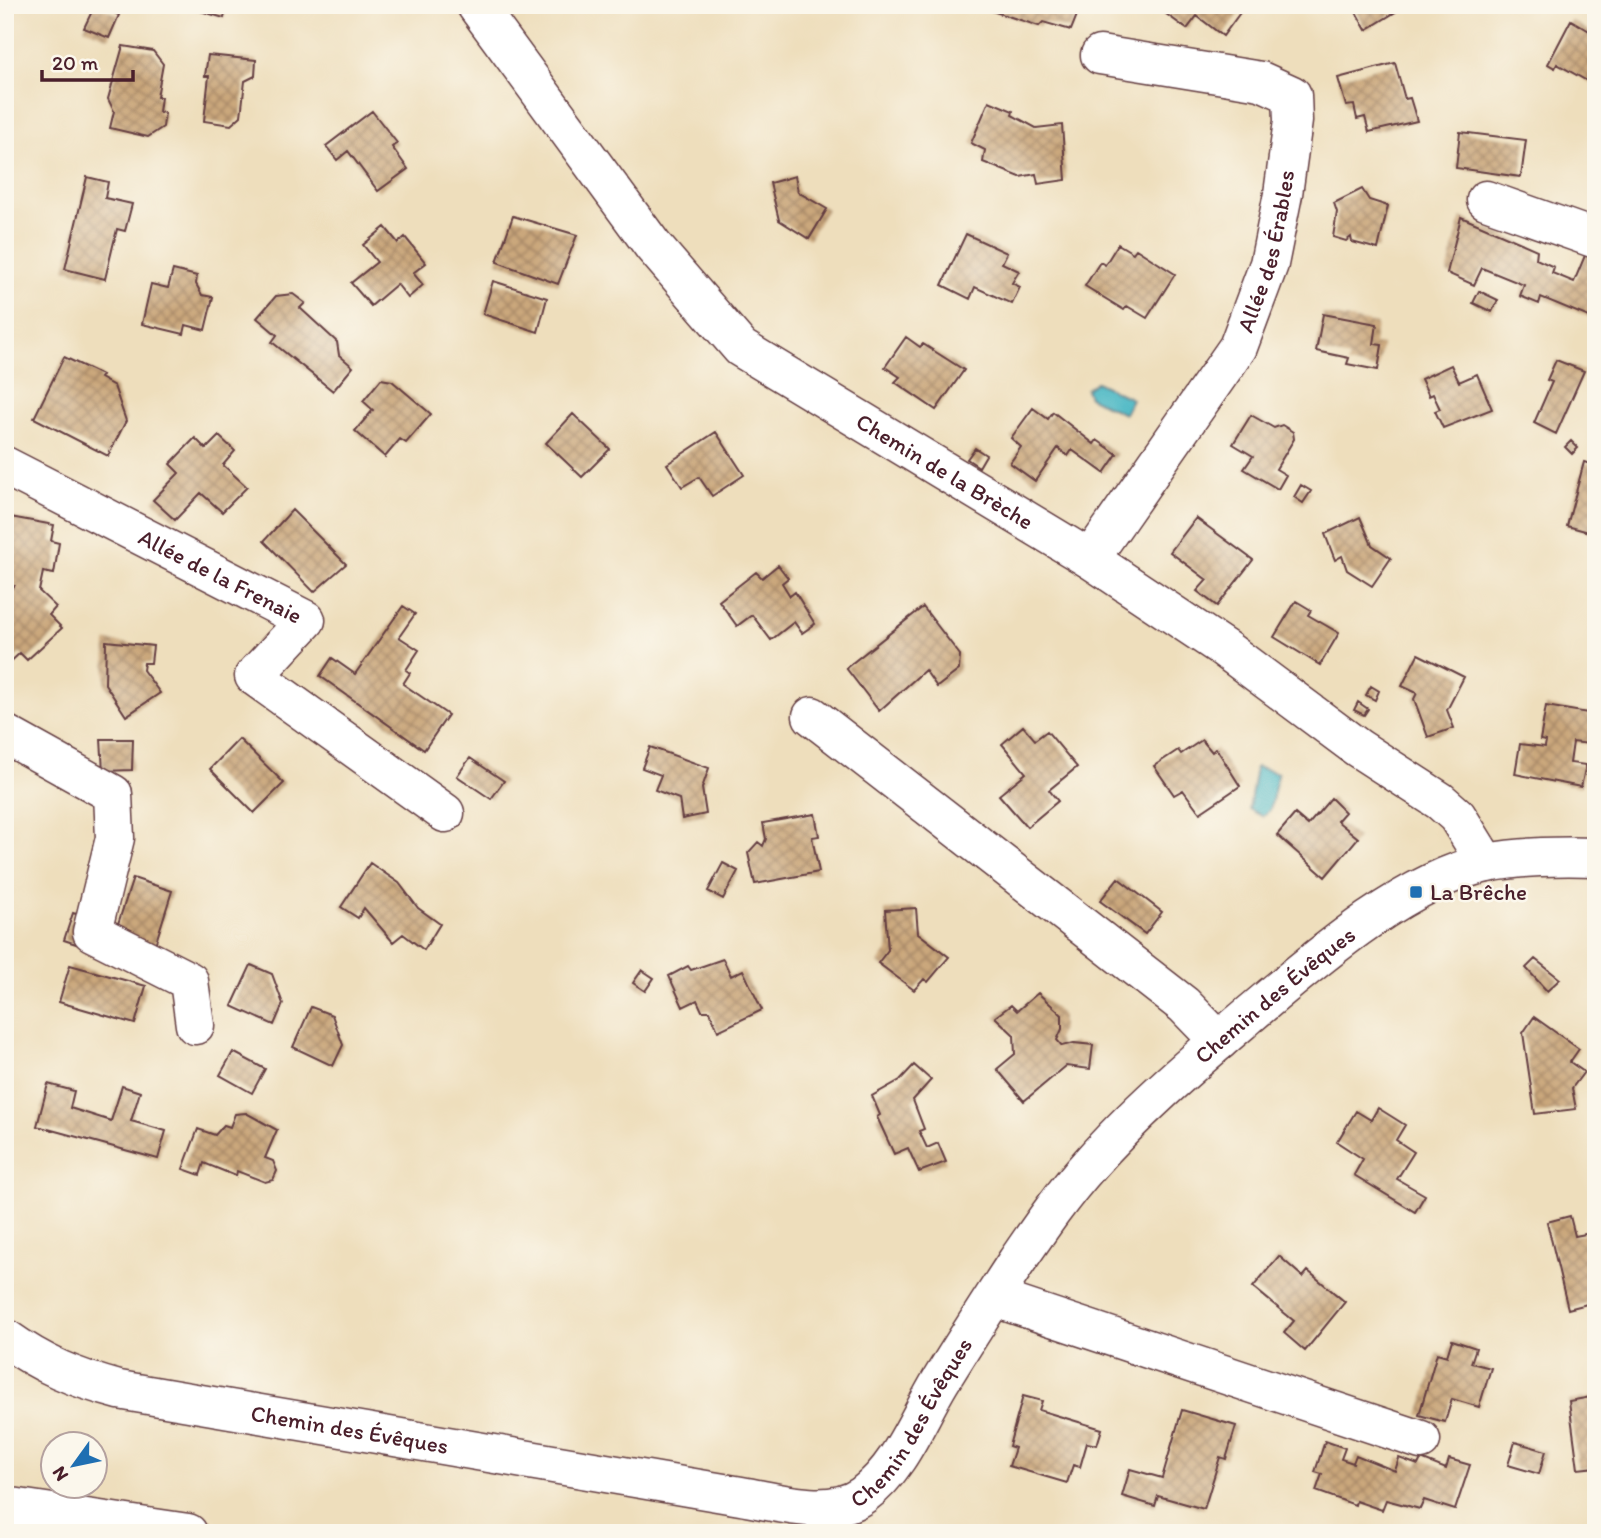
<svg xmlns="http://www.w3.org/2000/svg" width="1601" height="1538" viewBox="0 0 1601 1538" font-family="Itim,sans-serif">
	<defs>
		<pattern id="building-cross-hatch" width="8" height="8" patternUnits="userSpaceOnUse" patternTransform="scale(1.75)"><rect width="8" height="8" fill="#caa77c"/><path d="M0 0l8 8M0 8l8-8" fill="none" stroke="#a68766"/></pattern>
	</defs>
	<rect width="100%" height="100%" fill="#fbf7ec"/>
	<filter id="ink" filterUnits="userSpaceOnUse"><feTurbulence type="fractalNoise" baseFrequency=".0143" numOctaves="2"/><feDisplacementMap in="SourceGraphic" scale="14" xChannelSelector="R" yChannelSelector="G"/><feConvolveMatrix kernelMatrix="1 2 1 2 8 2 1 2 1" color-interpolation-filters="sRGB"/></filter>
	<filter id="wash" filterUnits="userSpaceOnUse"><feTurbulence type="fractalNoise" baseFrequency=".00686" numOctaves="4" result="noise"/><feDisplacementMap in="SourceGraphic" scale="28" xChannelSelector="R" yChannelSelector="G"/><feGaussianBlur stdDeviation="1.57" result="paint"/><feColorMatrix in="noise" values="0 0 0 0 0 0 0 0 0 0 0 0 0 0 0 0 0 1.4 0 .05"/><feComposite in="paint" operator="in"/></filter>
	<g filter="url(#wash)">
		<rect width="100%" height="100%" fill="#eedebc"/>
		<path fill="#49b7c4" stroke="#4a6b78" stroke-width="2" d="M 1096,382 L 1132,399 L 1124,414 L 1089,397 L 1086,389 Z
			M 1256,767 L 1278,773 L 1270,810 L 1262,816 L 1249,809 Z"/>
		<g id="blocks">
			<path fill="url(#building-cross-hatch)" d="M 95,5 L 119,15 L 109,38 L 84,28 Z
				M 180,5 L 227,5 L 224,18 Z
				M 987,5 L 1081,5 L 1071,30 L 1043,22 L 1039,26 L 986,9 Z
				M 1166,5 L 1236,5 L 1242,10 L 1223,36 L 1197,16 L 1187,29 L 1162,11 Z
				M 1352,5 L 1407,5 L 1366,30 Z
				M 1571,20 L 1596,35 L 1596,86 L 1557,64 L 1555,68 L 1548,64 Z
				M 123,46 L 153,51 L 163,64 L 157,97 L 161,97 L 159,112 L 165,113 L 163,127 L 148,137 L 110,128 L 114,111 L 108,99 Z
				M 208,55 L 256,60 L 255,76 L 245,81 L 241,116 L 231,125 L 204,121 L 209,76 L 205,76 Z
				M 1395,63 L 1405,99 L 1410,98 L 1417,121 L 1369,132 L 1365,117 L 1357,119 L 1354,105 L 1346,106 L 1338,78 Z
				M 989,101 L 1013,111 L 1012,115 L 1036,128 L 1062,125 L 1066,180 L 1038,184 L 1036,174 L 1020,177 L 983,162 L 985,150 L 971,143 Z
				M 372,111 L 397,143 L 392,147 L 408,169 L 378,191 L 348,151 L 337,160 L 326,146 Z
				M 1460,132 L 1526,140 L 1521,177 L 1456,168 Z
				M 795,176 L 798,192 L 827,209 L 809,239 L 779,220 L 770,183 Z
				M 87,177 L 108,182 L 105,198 L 132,204 L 125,231 L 117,229 L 105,279 L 65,269 Z
				M 1362,189 L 1369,200 L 1388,206 L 1378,249 L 1352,242 L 1351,237 L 1346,241 L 1333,237 L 1337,212 L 1334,203 Z
				M 513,216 L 577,235 L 558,284 L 497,262 Z
				M 1461,217 L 1537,250 L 1536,259 L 1554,267 L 1552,273 L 1574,282 L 1586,253 L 1596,258 L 1596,320 L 1541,297 L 1539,304 L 1520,296 L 1524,285 L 1482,268 L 1474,285 L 1447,273 Z
				M 385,227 L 398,243 L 405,237 L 426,263 L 413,273 L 423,285 L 408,298 L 397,284 L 371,306 L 351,283 L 377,262 L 363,245 Z
				M 966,234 L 1007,253 L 1002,263 L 1019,271 L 1012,283 L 1020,287 L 1012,304 L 975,287 L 970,299 L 942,285 Z
				M 1118,244 L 1133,253 L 1136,249 L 1175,274 L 1147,318 L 1127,306 L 1124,310 L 1085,286 L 1100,262 L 1105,265 Z
				M 173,270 L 197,276 L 196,284 L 202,295 L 213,297 L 205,330 L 186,325 L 184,334 L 142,324 L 151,284 L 168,288 Z
				M 493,281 L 547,298 L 538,332 L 483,314 Z
				M 1479,291 L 1498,300 L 1492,312 L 1473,303 Z
				M 293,294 L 305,303 L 300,308 L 337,342 L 339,355 L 353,367 L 333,391 L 272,342 L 277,335 L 257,318 L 276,296 Z
				M 1323,314 L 1377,324 L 1374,344 L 1382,345 L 1378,370 L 1347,364 L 1349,358 L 1316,351 Z
				M 906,337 L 920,347 L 923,344 L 964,370 L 936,410 L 895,382 L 900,377 L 885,367 Z
				M 64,357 L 102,375 L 100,378 L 114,386 L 126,421 L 108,456 L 34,418 Z
				M 1556,360 L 1584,371 L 1556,434 L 1534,423 L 1552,382 L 1547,380 Z
				M 1451,365 L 1459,382 L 1477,374 L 1492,409 L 1443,428 L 1435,411 L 1440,409 L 1433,394 L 1429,396 L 1421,379 Z
				M 381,379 L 392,381 L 431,414 L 406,443 L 400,439 L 385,457 L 355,431 L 373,410 L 363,401 Z
				M 1033,408 L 1048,419 L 1053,412 L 1094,444 L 1097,440 L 1117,454 L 1104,473 L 1072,450 L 1068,456 L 1058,448 L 1035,481 L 1010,463 L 1021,447 L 1011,438 Z
				M 573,414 L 610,449 L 582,477 L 546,443 Z
				M 1251,415 L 1274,428 L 1282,425 L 1293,432 L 1294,439 L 1276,469 L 1286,475 L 1278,489 L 1244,469 L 1253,456 L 1233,444 Z
				M 716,432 L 744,475 L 712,496 L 699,477 L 682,487 L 667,464 Z
				M 219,436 L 235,451 L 223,465 L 247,487 L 222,512 L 201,493 L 175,520 L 153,500 L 179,473 L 170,464 L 195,438 L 206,449 Z
				M 1571,441 L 1578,448 L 1572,454 L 1565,447 Z
				M 975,448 L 986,455 L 979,467 L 967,459 Z
				M 1584,462 L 1596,465 L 1596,534 L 1567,526 Z
				M 1301,485 L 1311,491 L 1303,503 L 1294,497 Z
				M 292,510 L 346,564 L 314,592 L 264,541 Z
				M 5,516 L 54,525 L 51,541 L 59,543 L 54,574 L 43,572 L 39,591 L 56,607 L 49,615 L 62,628 L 27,660 L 20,653 L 5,667 L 5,641 L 10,637 L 5,632 L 5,595 L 14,586 L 6,585 L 9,568 L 5,567 Z
				M 1360,517 L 1372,545 L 1391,558 L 1372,586 L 1347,570 L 1342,556 L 1335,560 L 1325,534 Z
				M 1196,518 L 1253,560 L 1217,606 L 1197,591 L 1207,580 L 1170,552 Z
				M 778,565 L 788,578 L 782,583 L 790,596 L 795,592 L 815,624 L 802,633 L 794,622 L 771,640 L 752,615 L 737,626 L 719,601 L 756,572 L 762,578 Z
				M 1296,601 L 1311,610 L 1308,615 L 1339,633 L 1320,665 L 1274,637 Z
				M 403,606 L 415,614 L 399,637 L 419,650 L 406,670 L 410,673 L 403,684 L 448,715 L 424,750 L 320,676 L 332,658 L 355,674 Z
				M 923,607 L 960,655 L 959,670 L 937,687 L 925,670 L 879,711 L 846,668 Z
				M 106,641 L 153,646 L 151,663 L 144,663 L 143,670 L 160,693 L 126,716 L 105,684 Z
				M 1418,654 L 1464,677 L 1447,710 L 1454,728 L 1428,737 L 1414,699 L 1417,693 L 1402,686 Z
				M 1371,686 L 1379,691 L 1375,700 L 1366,695 Z
				M 1358,702 L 1368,709 L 1364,715 L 1354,710 Z
				M 1546,706 L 1594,714 L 1589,744 L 1573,742 L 1570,763 L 1586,765 L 1581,787 L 1515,774 L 1520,744 L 1545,747 L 1546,741 L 1540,740 Z
				M 1023,726 L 1035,740 L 1047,731 L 1077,767 L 1049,790 L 1058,801 L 1027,827 L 999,795 L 1026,773 L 1002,744 Z
				M 101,739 L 133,739 L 132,770 L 103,771 Z
				M 239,739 L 284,783 L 254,813 L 210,769 Z
				M 1202,740 L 1212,752 L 1216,748 L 1240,786 L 1200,813 L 1183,790 L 1174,795 L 1154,766 L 1178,750 L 1181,754 Z
				M 650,747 L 709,768 L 702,788 L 706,814 L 682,819 L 679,799 L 655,790 L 661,775 L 642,768 Z
				M 470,758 L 504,781 L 491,799 L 457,776 Z
				M 1331,798 L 1345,812 L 1337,821 L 1358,838 L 1325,877 L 1277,835 L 1295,814 L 1308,825 Z
				M 815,814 L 819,836 L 812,837 L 819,872 L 755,884 L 748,853 L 758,842 L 763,846 L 766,839 L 763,823 Z
				M 370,863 L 399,883 L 418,908 L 440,924 L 424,950 L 403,934 L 393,942 L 364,908 L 358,918 L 341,907 Z
				M 723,863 L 738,871 L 723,899 L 708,891 Z
				M 133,878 L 172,891 L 154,948 L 114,936 Z
				M 1118,878 L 1162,912 L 1145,934 L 1100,901 Z
				M 916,908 L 918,933 L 949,957 L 928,982 L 924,979 L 914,990 L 878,963 L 888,950 L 885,910 Z
				M 73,913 L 88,918 L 79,945 L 64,940 Z
				M 723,959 L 731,976 L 743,970 L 762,1010 L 718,1031 L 710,1011 L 702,1011 L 697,1000 L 683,1007 L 669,976 L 688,966 L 691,970 Z
				M 1535,959 L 1560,979 L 1547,991 L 1526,968 Z
				M 70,965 L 146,986 L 135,1024 L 59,1002 Z
				M 251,965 L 272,974 L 283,1004 L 274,1025 L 232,1006 Z
				M 642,970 L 654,978 L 645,991 L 633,983 Z
				M 1038,993 L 1062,1015 L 1062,1029 L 1057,1040 L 1062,1046 L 1074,1043 L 1093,1045 L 1090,1069 L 1066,1066 L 1024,1101 L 997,1069 L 1015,1054 L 1014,1035 L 995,1017 L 1011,1005 L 1017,1011 Z
				M 311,1007 L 332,1015 L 343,1045 L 333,1066 L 293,1047 Z
				M 1534,1017 L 1579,1049 L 1570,1062 L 1584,1072 L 1572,1088 L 1576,1109 L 1535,1114 L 1523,1033 Z
				M 233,1052 L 265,1069 L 252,1093 L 220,1075 Z
				M 914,1065 L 931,1080 L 913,1100 L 924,1129 L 919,1131 L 927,1148 L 938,1143 L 946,1162 L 919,1172 L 908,1148 L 894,1154 L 877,1117 L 880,1115 L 872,1096 L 900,1080 Z
				M 48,1084 L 74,1091 L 70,1108 L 111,1121 L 122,1086 L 140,1092 L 131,1121 L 166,1131 L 158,1159 L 37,1126 Z
				M 1378,1108 L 1405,1125 L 1396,1140 L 1414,1152 L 1397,1179 L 1425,1195 L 1415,1212 L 1354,1175 L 1363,1159 L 1337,1142 L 1356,1111 L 1371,1120 Z
				M 246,1113 L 277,1130 L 265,1158 L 273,1161 L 277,1171 L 273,1180 L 265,1182 L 237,1171 L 236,1176 L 204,1163 L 200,1175 L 183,1169 L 198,1129 L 215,1135 L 224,1125 L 230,1127 L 235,1114 Z
				M 1570,1216 L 1575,1236 L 1596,1232 L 1596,1284 L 1588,1285 L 1591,1303 L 1568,1309 L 1547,1222 Z
				M 1279,1256 L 1303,1277 L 1308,1271 L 1345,1302 L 1305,1351 L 1284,1333 L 1294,1321 L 1253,1287 Z
				M 1452,1340 L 1476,1348 L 1471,1363 L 1491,1368 L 1479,1407 L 1452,1399 L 1445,1422 L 1419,1415 L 1437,1353 L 1447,1356 Z
				M 1023,1396 L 1042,1401 L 1039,1410 L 1102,1429 L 1097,1445 L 1087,1443 L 1080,1467 L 1073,1465 L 1067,1483 L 1009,1466 L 1015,1448 L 1009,1446 Z
				M 1596,1396 L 1596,1467 L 1578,1469 L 1569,1401 Z
				M 1182,1410 L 1236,1426 L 1226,1459 L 1220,1457 L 1204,1509 L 1158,1496 L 1155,1506 L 1122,1496 L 1130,1469 L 1162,1478 Z
				M 1325,1441 L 1345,1448 L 1341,1459 L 1353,1463 L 1356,1455 L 1395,1471 L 1399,1458 L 1418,1465 L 1421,1459 L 1446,1469 L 1449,1459 L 1470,1465 L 1455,1510 L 1424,1500 L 1420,1509 L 1386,1500 L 1382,1510 L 1356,1501 L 1355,1505 L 1316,1491 L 1322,1474 L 1315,1472 Z
				M 1515,1442 L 1546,1451 L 1539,1474 L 1508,1465 Z"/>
		</g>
	</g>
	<g filter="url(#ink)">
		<use href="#blocks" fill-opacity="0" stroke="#633c41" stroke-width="2"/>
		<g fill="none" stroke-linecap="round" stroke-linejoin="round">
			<g stroke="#633c41" stroke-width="41">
				<g id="minor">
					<path id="s1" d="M 476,5 L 653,246 L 741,348 L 1090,559 L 1225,649 L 1358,748 L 1440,801 L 1457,816 L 1486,863"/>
					<path d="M 1486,200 L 1596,239"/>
					<path id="s2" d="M 5,466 L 306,620 L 254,676 L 445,813"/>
					<path id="s3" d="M 1090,559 L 1238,347 L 1269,264 L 1283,194 L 1293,121 L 1292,95 L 1261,81 L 1100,55"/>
					<path d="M 812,716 L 1184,1005 L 1219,1041"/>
					<path d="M 5,734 L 113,794 L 115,838 L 92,932 L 189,981 L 195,1025"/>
					<path d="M 995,1298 L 1421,1440"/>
					<path id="s4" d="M 5,1338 C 43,1365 74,1378 119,1390 L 741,1496 C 778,1502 830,1519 863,1495 C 900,1468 917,1420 940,1382 C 965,1341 991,1301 1017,1261 C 1039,1229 1063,1194 1089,1165 C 1136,1111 1193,1063 1248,1016 C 1312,962 1403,881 1487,863 C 1521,856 1561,856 1596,857"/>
				</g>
			</g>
			<g stroke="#633c41" stroke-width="41">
				<path id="major" d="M 5,1506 L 188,1533"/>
			</g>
			<use href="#minor" stroke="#fff" stroke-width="38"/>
			<use href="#major" stroke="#fff" stroke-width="38"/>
		</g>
	</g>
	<rect fill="#1f6fb2" stroke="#fbf7ec" stroke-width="2.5" x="1409" y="885" width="14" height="14" rx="3.5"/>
	<g text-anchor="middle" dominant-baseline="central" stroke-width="5" stroke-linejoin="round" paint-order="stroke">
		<g font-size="23" fill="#4a1f2b" stroke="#fbf7ec">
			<text stroke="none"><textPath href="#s3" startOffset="359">Allée des Érables</textPath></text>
			<text stroke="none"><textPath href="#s1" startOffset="672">Chemin de la Brèche</textPath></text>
			<text stroke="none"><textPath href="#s2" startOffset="242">Allée de la Frenaie</textPath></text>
			<text stroke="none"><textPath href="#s4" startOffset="1536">Chemin des Évêques</textPath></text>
			<text stroke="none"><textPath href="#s4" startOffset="970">Chemin des Évêques</textPath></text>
			<text stroke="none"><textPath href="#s4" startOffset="360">Chemin des Évêques</textPath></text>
		</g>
		<g font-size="23" fill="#4a1f2b" stroke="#fbf7ec" text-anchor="start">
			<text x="1430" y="892">La Brêche</text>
		</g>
	</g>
	<rect width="1601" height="1538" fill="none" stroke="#fbf7ec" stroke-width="28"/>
	<g transform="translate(74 1465) rotate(237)"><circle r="33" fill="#fbf7ec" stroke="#b4a19f" stroke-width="2"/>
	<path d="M0-5L12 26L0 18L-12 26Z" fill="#1f6fb2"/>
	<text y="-10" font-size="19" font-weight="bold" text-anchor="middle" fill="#4a1f2b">N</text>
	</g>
	<path d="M42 70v10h91v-10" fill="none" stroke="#4a1f2b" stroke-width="3.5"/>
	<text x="52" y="70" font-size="21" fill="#4a1f2b" stroke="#fbf7ec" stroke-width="5" paint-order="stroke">20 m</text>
</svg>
